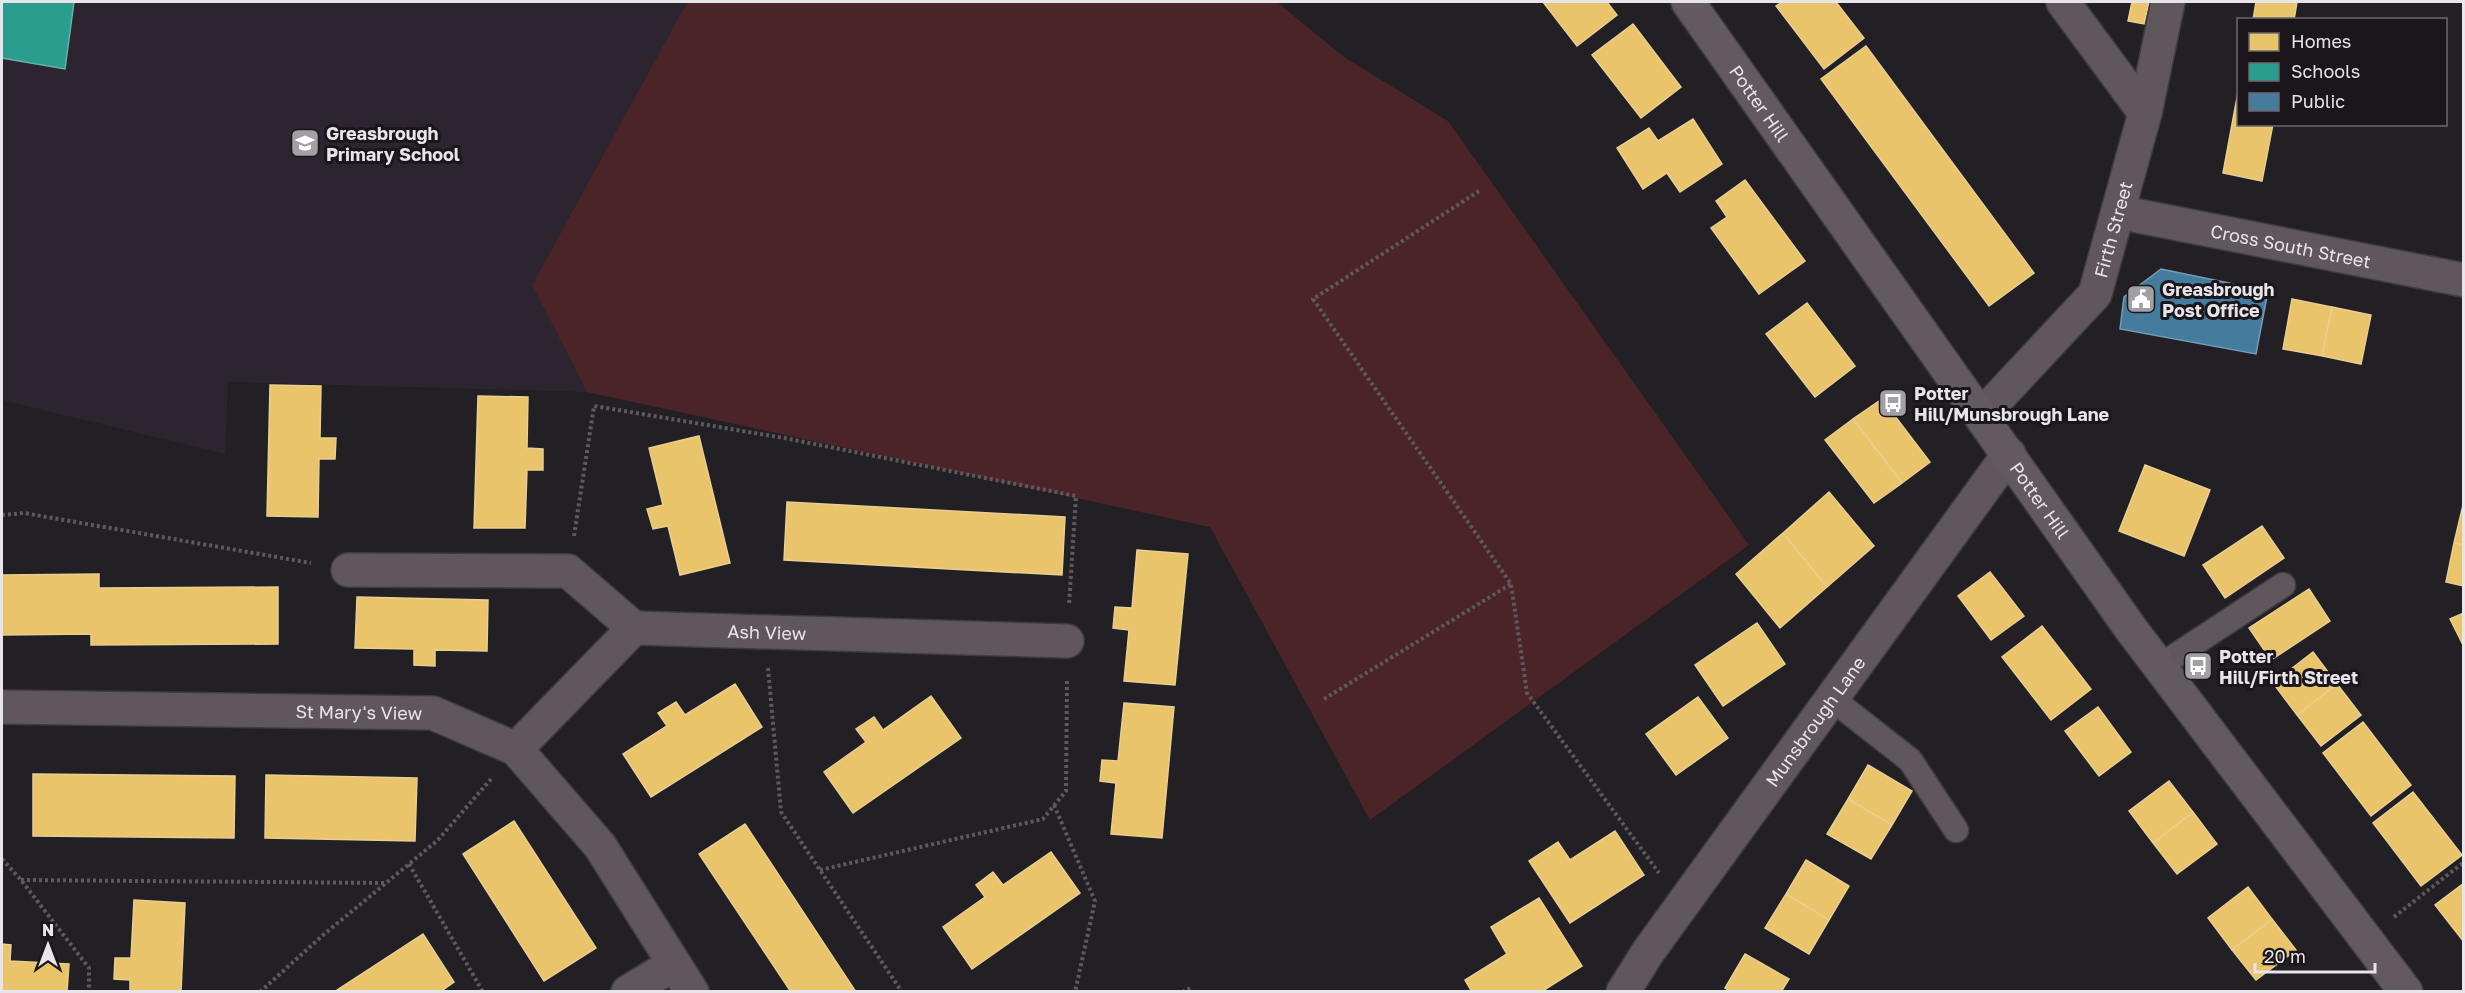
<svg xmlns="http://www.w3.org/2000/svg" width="2465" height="993" viewBox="0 0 2465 993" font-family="'Golos Text',sans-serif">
	<rect width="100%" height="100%" fill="#222024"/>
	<path fill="#2c252f" d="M 2,2 L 687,2 L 532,285 L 587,392 L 228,382 L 225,454 L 2,400 Z"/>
	<path fill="#4a2427" d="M 687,2 L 1277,2 L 1344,57 L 1448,121 L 1749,545 L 1370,820 L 1210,527 L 587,392 L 532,285 Z"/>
	<path fill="#e9c46a" stroke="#e8ce90" stroke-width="1.5" d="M 1543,2 L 1607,2 L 1617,15 L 1577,46 Z
		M 1782,2 L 1836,2 L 1864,38 L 1824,69 L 1776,6 Z
		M 2132,2 L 2149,2 L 2144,24 L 2128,21 Z
		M 2256,2 L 2297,2 L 2294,20 L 2253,20 Z
		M 1633,24 L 1681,87 L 1641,118 L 1592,55 Z
		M 1866,46 L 2034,273 L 1989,306 L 1821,79 Z
		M 2238,92 L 2238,124 L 2273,124 L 2262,181 L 2223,173 Z
		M 1693,119 L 1722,164 L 1680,192 L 1667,173 L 1643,189 L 1617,148 L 1649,128 L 1658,141 Z
		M 1745,180 L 1805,261 L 1759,294 L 1711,228 L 1727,217 L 1716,201 Z
		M 2292,299 L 2332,307 L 2322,356 L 2283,349 Z
		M 1807,303 L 1855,366 L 1815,397 L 1766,334 Z
		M 2332,307 L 2371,315 L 2361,364 L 2322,356 Z
		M 270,385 L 321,386 L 320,438 L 336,438 L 335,459 L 319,459 L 318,517 L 267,516 Z
		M 478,396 L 528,397 L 527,448 L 543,449 L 543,470 L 527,470 L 525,528 L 474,528 Z
		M 1882,399 L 1930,462 L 1902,483 L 1853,419 Z
		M 1853,419 L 1902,483 L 1874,503 L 1825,440 Z
		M 699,436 L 730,563 L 680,575 L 668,526 L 653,529 L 647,509 L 663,505 L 649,448 Z
		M 2145,465 L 2210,490 L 2184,556 L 2119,531 Z
		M 1829,492 L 1874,546 L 1827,587 L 1783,533 Z
		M 787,502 L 1065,517 L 1062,575 L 784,560 Z
		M 2463,505 L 2464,505 L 2464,545 L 2454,543 Z
		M 2262,526 L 2284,558 L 2225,598 L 2203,565 Z
		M 1783,533 L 1827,587 L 1780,628 L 1736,574 Z
		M 2454,543 L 2464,545 L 2464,586 L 2446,582 Z
		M 1137,550 L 1188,554 L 1175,685 L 1124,681 L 1129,630 L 1113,628 L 1115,607 L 1132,608 Z
		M 1990,572 L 2024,616 L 1991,640 L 1958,596 Z
		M 99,574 L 99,588 L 278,587 L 278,644 L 91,645 L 91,634 L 2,635 L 2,575 Z
		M 2309,589 L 2330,621 L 2271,660 L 2249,628 Z
		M 357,597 L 488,600 L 487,651 L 435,650 L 435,666 L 414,665 L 414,649 L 355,648 Z
		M 2464,613 L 2464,647 L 2450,619 Z
		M 1757,623 L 1785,664 L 1723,706 L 1695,665 Z
		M 2042,626 L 2091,689 L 2051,720 L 2002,657 Z
		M 2313,652 L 2337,684 L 2297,715 L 2273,683 Z
		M 735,684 L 762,727 L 651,797 L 623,754 L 667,726 L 658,713 L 676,702 L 685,715 Z
		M 2337,684 L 2361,715 L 2321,746 L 2297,715 Z
		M 931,696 L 961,738 L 853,813 L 824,772 L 866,742 L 856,729 L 874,717 L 883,730 Z
		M 1698,697 L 1728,738 L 1676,775 L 1646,734 Z
		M 1124,703 L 1174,707 L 1162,838 L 1111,834 L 1116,783 L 1100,781 L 1102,760 L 1118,761 Z
		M 2098,707 L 2131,752 L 2099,776 L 2065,731 Z
		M 2363,722 L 2411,785 L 2371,816 L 2323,753 Z
		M 1868,765 L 1912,791 L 1892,825 L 1848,799 Z
		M 33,774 L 235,776 L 234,838 L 33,836 Z
		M 266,775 L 417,778 L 415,841 L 265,838 Z
		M 2169,781 L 2193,812 L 2153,843 L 2129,811 Z
		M 2413,792 L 2462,855 L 2421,886 L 2373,823 Z
		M 1848,799 L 1892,825 L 1871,859 L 1827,834 Z
		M 2193,812 L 2217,844 L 2177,874 L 2153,843 Z
		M 514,821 L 596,948 L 544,981 L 463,854 Z
		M 745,824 L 856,992 L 791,992 L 699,854 Z
		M 1615,831 L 1644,875 L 1570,923 L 1529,861 L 1558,842 L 1570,860 Z
		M 1051,852 L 1080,893 L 972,969 L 943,927 L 985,897 L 976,885 L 993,872 L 1003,885 Z
		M 1806,860 L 1849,886 L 1829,920 L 1786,894 Z
		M 2464,883 L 2464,942 L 2435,905 Z
		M 2248,887 L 2272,919 L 2232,950 L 2208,918 Z
		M 1786,894 L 1829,920 L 1809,954 L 1765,928 Z
		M 1539,898 L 1582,966 L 1541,992 L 1472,992 L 1465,980 L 1507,954 L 1491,927 Z
		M 134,900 L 185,903 L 181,992 L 130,992 L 130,980 L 114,979 L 115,958 L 131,958 Z
		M 2272,919 L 2296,950 L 2256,980 L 2232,950 Z
		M 423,934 L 454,982 L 440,992 L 334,992 Z
		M 2,944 L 11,945 L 10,961 L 69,964 L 67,992 L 2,992 Z
		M 1745,954 L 1789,979 L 1781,992 L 1731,992 L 1725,988 Z"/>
	<path fill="#2a9d8f" stroke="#63b3aa" stroke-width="1.5" d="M 2,2 L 74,2 L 65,69 L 2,58 Z"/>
	<path fill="#457b9d" stroke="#769bb4" stroke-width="1.5" d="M 2161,269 L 2268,291 L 2256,354 L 2120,329 L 2124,297 Z"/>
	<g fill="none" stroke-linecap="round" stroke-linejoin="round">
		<g stroke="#3e3c3f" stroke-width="27">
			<path id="lane" d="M 2160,666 L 2283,585
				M 1832,699 L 1910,760 L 1956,830"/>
		</g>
		<g stroke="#3e3c3f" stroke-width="36">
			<g id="street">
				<path d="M 2063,2 L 2145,113"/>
				<path id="s1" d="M 2118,212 L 2464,280"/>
				<path id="s2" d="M 1981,416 L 2095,294 L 2145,113 L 2168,2"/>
				<path d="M 348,570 L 568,571 L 634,628"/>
				<path id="s3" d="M 2,707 L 433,713 L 516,749 L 600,846 L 692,992"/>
				<path id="s4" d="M 516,749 L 634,628 L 1067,641"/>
				<path d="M 628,992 L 674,964"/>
				<path id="s5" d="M 1623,992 L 1648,952 L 2009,454"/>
			</g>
		</g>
		<g stroke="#3e3c3f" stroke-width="36">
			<g id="secondary">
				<path id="s6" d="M 1688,2 L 2131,629 L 2406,992"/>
			</g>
		</g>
		<path stroke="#5e595e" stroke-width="4" stroke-dasharray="3 3" stroke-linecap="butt" d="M 1479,191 L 1313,299 L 1511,584 L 1527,693 L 1659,873
			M 2,515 L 24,513 L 311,563
			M 574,536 L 594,406 L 784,438 L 1076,496 L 1069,605
			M 768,668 L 781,812 L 902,992
			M 1324,699 L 1511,584
			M 1054,805 L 1095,901 L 1075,992
			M 2,859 L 21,880 L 89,968 L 89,992
			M 409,864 L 483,992
			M 820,870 L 1043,819 L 1066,791 L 1067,678
			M 21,880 L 387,883
			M 2394,917 L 2464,862
			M 260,992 L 322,936 L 438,840 L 491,779
			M 1182,992 L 1193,987"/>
		<use href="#lane" stroke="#60575c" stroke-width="24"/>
		<use href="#street" stroke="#60575c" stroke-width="33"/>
		<use href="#secondary" stroke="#635a60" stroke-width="33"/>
	</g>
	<defs>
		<g id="school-square" transform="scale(1.5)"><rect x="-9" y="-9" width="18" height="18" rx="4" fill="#a2a0a4" stroke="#1a161c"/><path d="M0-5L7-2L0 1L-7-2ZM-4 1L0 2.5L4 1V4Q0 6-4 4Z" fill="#fff"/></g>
		<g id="civic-square" transform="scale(1.5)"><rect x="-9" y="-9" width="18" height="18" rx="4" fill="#a2a0a4" stroke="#1a161c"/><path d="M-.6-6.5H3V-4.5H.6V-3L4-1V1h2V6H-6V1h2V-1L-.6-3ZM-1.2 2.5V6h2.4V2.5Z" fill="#fff"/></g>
		<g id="bus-square" transform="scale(1.5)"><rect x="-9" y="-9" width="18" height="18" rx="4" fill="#a2a0a4" stroke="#1a161c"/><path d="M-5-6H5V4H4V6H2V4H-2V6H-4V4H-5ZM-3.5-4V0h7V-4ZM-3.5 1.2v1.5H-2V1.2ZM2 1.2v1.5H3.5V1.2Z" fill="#fff"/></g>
	</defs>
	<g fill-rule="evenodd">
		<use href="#school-square" x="305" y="143"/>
		<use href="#civic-square" x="2141" y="299"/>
		<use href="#bus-square" x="1893" y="403"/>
		<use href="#bus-square" x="2198" y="666"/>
	</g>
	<g text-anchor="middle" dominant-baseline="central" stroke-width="6" stroke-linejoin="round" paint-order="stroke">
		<g font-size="18" fill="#e7e5e9" stroke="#1a161c">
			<text stroke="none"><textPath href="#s6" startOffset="124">Potter Hill</textPath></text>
			<text stroke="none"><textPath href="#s2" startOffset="234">Firth Street</textPath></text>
			<text stroke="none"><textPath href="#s1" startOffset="176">Cross South Street</textPath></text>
			<text stroke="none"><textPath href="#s6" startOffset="610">Potter Hill</textPath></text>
			<text stroke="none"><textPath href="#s4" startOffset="302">Ash View</textPath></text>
			<text stroke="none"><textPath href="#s3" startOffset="357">St Mary's View</textPath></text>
			<text stroke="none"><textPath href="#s5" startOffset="332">Munsbrough Lane</textPath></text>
		</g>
		<g font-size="18" font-weight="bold" fill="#e7e5e9" stroke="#1a161c" text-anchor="start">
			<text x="326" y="133">Greasbrough<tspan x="326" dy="21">Primary School</tspan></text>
			<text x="2162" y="289">Greasbrough<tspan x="2162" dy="21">Post Office</tspan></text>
			<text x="1914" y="393">Potter<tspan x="1914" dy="21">Hill/Munsbrough Lane</tspan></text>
			<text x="2219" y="656">Potter<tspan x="2219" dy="21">Hill/Firth Street</tspan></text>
		</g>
	</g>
	<rect width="2465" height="993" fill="none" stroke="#e7e5e9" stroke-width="6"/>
	<rect x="2237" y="18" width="210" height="108" fill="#1a161c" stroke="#6c696e" stroke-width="1.5"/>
	<rect x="2249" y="33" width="30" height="18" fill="#e9c46a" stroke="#6c696e" stroke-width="1.5"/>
	<text x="2291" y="48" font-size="18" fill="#e7e5e9">Homes</text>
	<rect x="2249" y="63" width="30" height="18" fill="#2a9d8f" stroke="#6c696e" stroke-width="1.5"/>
	<text x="2291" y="78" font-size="18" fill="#e7e5e9">Schools</text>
	<rect x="2249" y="93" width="30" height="18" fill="#457b9d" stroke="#6c696e" stroke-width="1.5"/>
	<text x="2291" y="108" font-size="18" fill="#e7e5e9">Public</text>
	<g transform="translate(48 945)" stroke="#1a161c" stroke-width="4.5" paint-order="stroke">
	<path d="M0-4.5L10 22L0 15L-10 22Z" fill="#e7e5e9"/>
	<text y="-9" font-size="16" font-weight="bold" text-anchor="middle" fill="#e7e5e9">N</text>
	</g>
	<path d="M2255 963v9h120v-9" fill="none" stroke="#e7e5e9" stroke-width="3"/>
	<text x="2264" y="963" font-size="18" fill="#e7e5e9" stroke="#1a161c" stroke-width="4.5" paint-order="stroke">20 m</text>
</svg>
